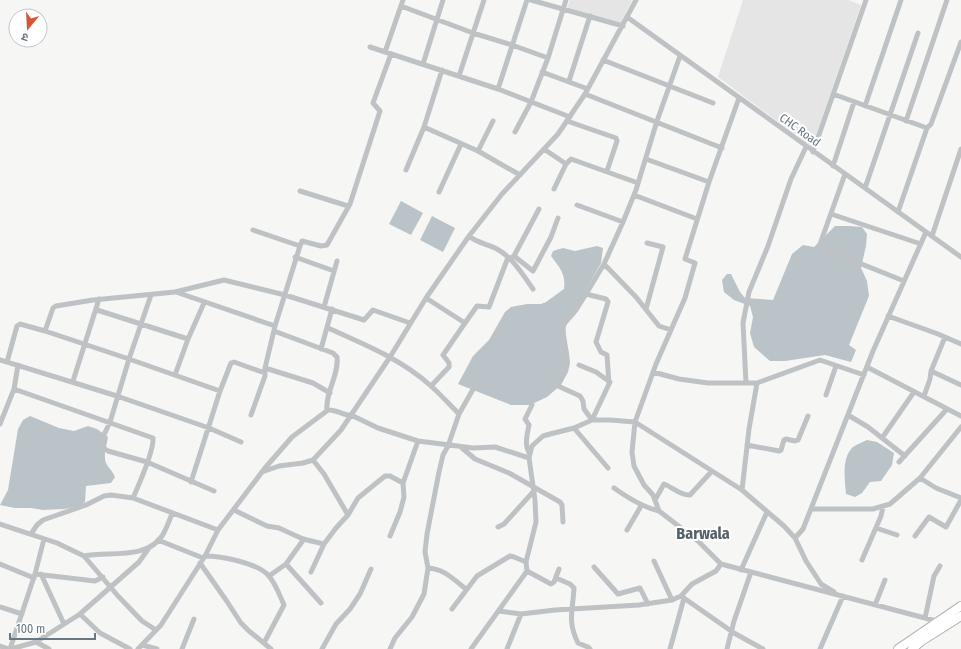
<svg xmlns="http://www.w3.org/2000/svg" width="961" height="649" viewBox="0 0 961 649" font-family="'Fira Sans Condensed','Noto Sans Devanagari',sans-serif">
	<rect width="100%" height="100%" fill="#f6f6f4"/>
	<path fill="#e4e5e4" d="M 570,0 L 632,0 L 620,24 L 567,8 Z
		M 743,0 L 848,0 L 861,5 L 812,147 L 718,77 Z"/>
	<path fill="#b9c3c8" d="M 401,201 L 423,213 L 411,235 L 389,224 Z
		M 432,216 L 455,228 L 443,252 L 420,240 Z
		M 835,226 L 849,226 L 862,227 L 867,234 L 866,246 L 861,268 L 867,281 L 869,296 L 849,345 L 856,350 L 851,362 L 825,355 L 785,361 L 770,361 L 754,347 L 750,333 L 753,317 L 750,306 L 734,300 L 724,292 L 722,280 L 727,274 L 731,274 L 740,292 L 745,298 L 773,300 L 792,254 L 803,245 L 814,247 Z
		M 597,246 L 603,248 L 601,263 L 566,326 L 565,338 L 569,353 L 570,363 L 568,372 L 561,385 L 547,397 L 530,405 L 511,405 L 458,384 L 473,356 L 489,340 L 505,312 L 511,307 L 527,304 L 541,304 L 546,302 L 564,289 C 566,274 560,268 551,256 L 553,251 L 563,248 L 575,251 Z
		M 30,416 L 59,428 L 74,431 L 88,426 L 97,429 L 108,437 C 107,444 103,456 106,463 C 109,469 112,470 115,477 L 111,483 L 86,486 L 85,502 L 81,506 L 64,509 L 43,510 L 31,508 L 15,508 L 0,505 L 8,490 L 18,429 L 23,420 Z
		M 867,440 L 877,442 L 894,453 L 892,465 L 881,481 L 870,482 L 862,493 L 855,497 L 846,494 C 845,480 841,458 853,447 C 857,444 863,442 867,440 Z"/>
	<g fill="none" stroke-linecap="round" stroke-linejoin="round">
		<g stroke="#b2b6b9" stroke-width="10">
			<path id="primary" d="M 898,649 L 961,606
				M 912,649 L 923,640 L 961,616"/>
		</g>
		<path stroke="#bec2c5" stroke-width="5" d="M 531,0 L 623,26
			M 401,6 L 473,33 L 512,45 L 548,58
			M 627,17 L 961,257
			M 370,47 L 498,89 L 570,117
			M 385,52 L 403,0
			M 603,60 L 713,103
			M 423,64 L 443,0
			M 542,72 L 588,89
			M 459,76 L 484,0
			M 569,81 L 590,16
			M 498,89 L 527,0
			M 585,94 L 722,148
			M 833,94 L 927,128 L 931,124 L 961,42
			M 739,98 L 709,182 L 685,259 L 695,263 L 685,298 L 656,364 L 635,422 L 632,452 L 634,466 L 644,485 L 653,495 L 659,511 L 698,541 L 721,564 L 940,622
			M 865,106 L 901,0
			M 567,121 L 616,138 L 617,141 L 607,171
			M 906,121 L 947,0
			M 424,127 L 478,151 L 520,175
			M 515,132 L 531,102 L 548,58 L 566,0
			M 544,149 L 566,164
			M 478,151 L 493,121
			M 813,152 L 866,0
			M 646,159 L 709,182
			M 833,166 L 854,102
			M 406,170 L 424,127 L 442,70
			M 845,174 L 819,247 L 904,281
			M 865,188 L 918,33
			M 554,189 L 566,164 L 571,159 L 638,183
			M 300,191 L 348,206
			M 439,192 L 461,144
			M 634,195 L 697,219
			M 577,205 L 623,222
			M 898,212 L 927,128
			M 831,214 L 921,244
			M 253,230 L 300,246
			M 469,236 C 477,243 488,244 497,249 C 513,258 523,275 533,289
			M 932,236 L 961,149
			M 514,256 L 533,271 L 551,237 L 558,218
			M 295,257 L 334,271
			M 604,264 L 636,297 L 659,326 L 671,330
			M 176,292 L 275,326
			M 586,294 L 606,299 L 608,302 L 596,342 L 601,352 L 607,355 L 609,384 L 592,420 L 584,409 L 583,401 L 580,396 L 558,386 L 566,351 L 562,326 L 576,310 L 586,294 L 604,264 L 623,222 L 636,190 L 657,121 L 680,56
			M 151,295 L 129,359 L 110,422 L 102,439 L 102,447 L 108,451 L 147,462 L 214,491
			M 426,298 L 465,323 L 477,306 L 489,307 L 507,260 L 514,256 L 539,209
			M 324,307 L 337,261
			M 646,309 L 663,247 L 647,243
			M 97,310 L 188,339
			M 888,316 L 938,334 L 961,344
			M 328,328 C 364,344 401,359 431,386 C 441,395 450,405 459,414
			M 45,331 L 53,308 L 56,306 L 93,300 L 175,292 L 224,280 L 285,295 L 364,320 L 373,310 L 410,323
			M 274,331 L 333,353 L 337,357 C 339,376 325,392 327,411
			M 321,349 L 332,309
			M 0,360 L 117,396 L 209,428 L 241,442
			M 7,362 L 17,326 L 20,324 L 45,331 L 129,359 L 220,391
			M 18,365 L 14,389 L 153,438 C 154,452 139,484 133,498
			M 579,365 L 596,372 L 610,382
			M 867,367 L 961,416
			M 265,368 L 313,383 L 330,393
			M 931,371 L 961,385
			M 653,372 L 679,379 L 708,383 L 757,383 L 820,360 L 864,375
			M 175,375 L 188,339 L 204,303
			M 73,381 L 99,299
			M 746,383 L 743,323 L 749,292 L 768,246 L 791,179 L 806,147
			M 431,386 L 449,367 L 449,363 L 443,355 L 465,323
			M 826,395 L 836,366
			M 924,396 L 930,379 L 931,371 L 945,337
			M 251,415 L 265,376 L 265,368 L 275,326 L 300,246 L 302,241 L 321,246 L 327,245 L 350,204 L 380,111 L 373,103 L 391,54
			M 848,415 L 868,427 L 905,456
			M 0,424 L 14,389
			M 574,428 L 608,468
			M 882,438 L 914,392
			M 747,445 L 779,451 L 781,450 L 784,440 L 786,439 L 795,441 L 798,440 L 808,416
			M 462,448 L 475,459 L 509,473 L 560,502 L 562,505 L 563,522
			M 530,454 C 524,446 527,435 529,425 L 525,419 L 532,405
			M 313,460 L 324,474 L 348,515
			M 899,462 L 947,409
			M 262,472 L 279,466 L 303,463 L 313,460 L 341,430 L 390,357 L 426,298 L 469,236 L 502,194 L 558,134 L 585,94 L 636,0
			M 920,478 L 936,488 L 961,498
			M 191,482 L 220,391 L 231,363 L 234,362 L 265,373
			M 614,488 C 628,498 642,507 659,511
			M 742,490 L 749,429 L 757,383
			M 655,500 L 664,484 C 672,487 681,496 690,495 L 712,471
			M 811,509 L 873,509 L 890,504 L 920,478 L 961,427
			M 234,510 L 267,526 L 279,528 L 303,539 L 324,544
			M 0,524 L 57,543 L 84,556 L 118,596 L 142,621 L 156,630
			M 498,527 L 504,524 L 534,491
			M 876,528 L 897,535
			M 627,530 L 641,506
			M 31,534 L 37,525 L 43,520 L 86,505 L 104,496 L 111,495 L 133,498 L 218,530
			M 390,536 L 400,512 L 404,497 L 403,483 L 418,441
			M 915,536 L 929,517 L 946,527 L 961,500
			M 795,538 L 803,529 L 873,351 L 926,232
			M 158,540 L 203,558
			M 84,556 C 109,551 146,560 162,536 C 166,530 169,521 172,514
			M 205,556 C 221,556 257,563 268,575 C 275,582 280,596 284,605 L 264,643
			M 862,560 L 881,516 L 883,507
			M 654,561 L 672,600
			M 200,563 L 226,600 L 241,623 L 249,631 L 271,649
			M 0,564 L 34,578
			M 286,564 L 321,603
			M 594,567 L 618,594 L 640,588 L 648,604
			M 428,568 C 445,569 454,580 466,589
			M 741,570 L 767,512
			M 527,571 L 551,584 L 554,582 L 559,569
			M 311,572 L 324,544 L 336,528 L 348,515 L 358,498 L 385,476 L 390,476 L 403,483
			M 35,574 L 95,581 L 103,577
			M 41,574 L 64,624
			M 269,576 L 286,564 L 304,539
			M 556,578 L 570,584 L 574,588 C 573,610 567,621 578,643 L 588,647 L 590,649
			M 681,596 L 734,633 L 763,649
			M 875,605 L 885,580
			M 0,607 L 22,614
			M 452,609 L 477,576 L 510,556 L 514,557 L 526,562
			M 499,611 L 521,614 L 555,610 L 639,605 L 672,600 L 681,596 L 692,584 L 716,571 L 721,564
			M 80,614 L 100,633 L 130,649
			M 925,618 L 934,576 L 940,566
			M 36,642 L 49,649
			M 142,645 L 157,649
			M 0,646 L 9,649
			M 10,649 L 35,574 L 44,539
			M 11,649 L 36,642 L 80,614 L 139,562 L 149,548
			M 138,649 L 161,625 L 205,556 L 218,530 L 265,468 L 292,437 L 328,410 C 336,409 344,416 351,415 L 378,428 L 418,441 L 473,448 L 495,447 L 529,458
			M 182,649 L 194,619
			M 322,649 L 336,624 L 350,609 L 360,594 L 371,569
			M 390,649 L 395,638 L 412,617 L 424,594 L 428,568 L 425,552 L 427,534 L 439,472 L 443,455 L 448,446 L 459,414 L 476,384
			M 471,649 L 527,571 L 526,562 L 536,522 L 535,500 L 529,458 L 532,446 L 543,436 L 550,434 L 574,428 L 592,420 L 610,420 L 635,422 L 742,490 L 784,526 L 795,538 L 806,561 L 821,584 L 834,592
			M 507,649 L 521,614
			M 670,649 L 684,598
			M 727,649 L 734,621 L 751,572
			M 820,649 L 843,596"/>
		<use href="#primary" stroke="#fff" stroke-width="8"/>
	</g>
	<g text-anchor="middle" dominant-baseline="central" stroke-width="4" stroke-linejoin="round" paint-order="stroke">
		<g font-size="12" fill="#687782" stroke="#fff">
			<text transform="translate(800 130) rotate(36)">CHC Road</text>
		</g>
		<g font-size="16" font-weight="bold" fill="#556068" stroke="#fff">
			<text x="703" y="533">Barwala</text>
		</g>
	</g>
	<g transform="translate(28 28) rotate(198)"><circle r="19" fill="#ffffff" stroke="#c3c9cd"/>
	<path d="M0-3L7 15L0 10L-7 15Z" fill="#d55735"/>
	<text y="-6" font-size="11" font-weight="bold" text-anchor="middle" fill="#687782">उ</text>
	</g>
	<path d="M10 633v6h85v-6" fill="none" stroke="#687782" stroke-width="2"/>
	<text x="16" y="633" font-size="12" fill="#687782" stroke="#ffffff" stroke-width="3" paint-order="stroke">100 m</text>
</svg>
